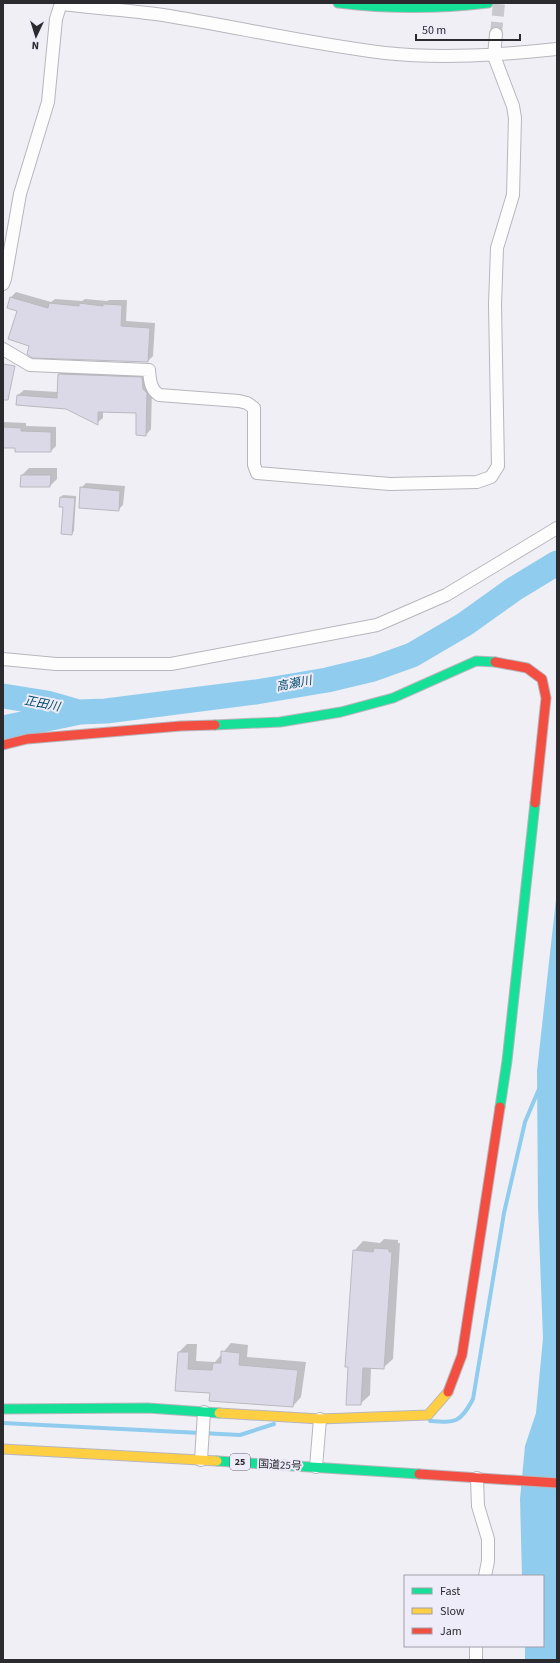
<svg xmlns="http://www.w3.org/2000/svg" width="560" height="1663" viewBox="0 0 560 1663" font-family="'Source Sans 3','Noto Sans JP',sans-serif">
	<rect width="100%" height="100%" fill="#f0eff6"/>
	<path fill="#90cced" d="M 557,890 L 557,1660 L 525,1660 L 525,1646 L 543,1646 L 543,1576 L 522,1576 L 520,1499 L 525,1446 L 536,1413 L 543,1338 L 538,1207 L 537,1071 Z"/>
	<path fill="#0003" d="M 16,292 L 51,302 L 55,299 L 82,301 L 85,299 L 107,301 L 109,300 L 127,300 L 126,321 L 155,323 L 153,356 L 148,361 L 31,346 L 18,310 L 8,308 L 11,297 Z
		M 64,369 L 147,372 L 152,387 L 151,429 L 146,435 L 137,412 L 103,411 L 103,418 L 97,423 L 66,408 L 17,404 L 18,395 L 24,390 L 58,392 L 59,374 Z
		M 3,422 L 26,423 L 26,426 L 56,427 L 56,446 L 51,451 L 3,447 Z
		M 29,468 L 57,468 L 57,479 L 50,486 L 22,475 Z
		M 86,483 L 125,486 L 123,505 L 118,510 L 81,488 Z
		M 63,495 L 76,496 L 74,531 L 72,534 L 64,506 L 60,506 L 61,497 Z
		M 384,1239 L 398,1240 L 398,1243 L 400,1243 L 393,1359 L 383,1368 L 371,1367 L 370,1395 L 360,1404 L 354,1251 L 363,1241 L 380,1243 Z
		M 231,1343 L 248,1345 L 247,1357 L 306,1362 L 301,1397 L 293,1406 L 211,1392 L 176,1390 L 179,1352 L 187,1344 L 197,1344 L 196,1361 L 215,1362 Z"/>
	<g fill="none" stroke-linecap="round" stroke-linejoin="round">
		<path stroke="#90cced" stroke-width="4" d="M 430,1421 C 456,1423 460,1423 473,1399 L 504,1213 L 525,1122 L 539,1089
			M 3,1423 L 240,1435 L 274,1424"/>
		<path stroke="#90cced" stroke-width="25" d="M 3,696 L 47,703 L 75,711
			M 3,728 L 80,712 L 106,711 L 256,692 L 327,680 L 373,669 L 412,655 L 465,624 L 514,589 L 557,563"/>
	</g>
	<path fill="#dbd9e7" stroke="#bab9be" d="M 10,297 L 48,308 L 49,303 L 79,306 L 79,303 L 103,306 L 103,304 L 122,305 L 121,326 L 150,328 L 148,362 L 32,358 L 27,354 L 29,346 L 8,339 L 17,311 L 7,308 Z
		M 3,364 L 15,366 L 8,400 L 3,400 Z
		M 58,374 L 142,377 L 143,389 L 147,393 L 146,436 L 136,435 L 136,413 L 98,412 L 98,425 L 66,409 L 16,405 L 17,395 L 57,398 Z
		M 3,427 L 21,428 L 21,431 L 51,432 L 51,452 L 15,452 L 15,448 L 3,448 Z
		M 21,475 L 51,475 L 50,487 L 20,487 Z
		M 80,487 L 120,491 L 119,511 L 79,508 Z
		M 60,497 L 75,498 L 72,535 L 61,534 L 63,507 L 59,507 Z
		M 374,1248 L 389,1249 L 389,1252 L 392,1252 L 384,1369 L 363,1368 L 361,1405 L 346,1405 L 348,1367 L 345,1367 L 353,1250 L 373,1252 Z
		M 221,1351 L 240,1353 L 239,1365 L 298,1370 L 293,1407 L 209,1401 L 210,1393 L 175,1391 L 178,1352 L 189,1352 L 188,1369 L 212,1370 L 213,1363 L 221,1363 Z"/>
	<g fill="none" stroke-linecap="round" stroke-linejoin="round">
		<path stroke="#c8c8ce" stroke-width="12" stroke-dasharray="12 6" stroke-linecap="butt" d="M 496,34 L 499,3"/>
		<g stroke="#b7b6bc" stroke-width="14">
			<path id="street" d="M 61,4 C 95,8 129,10 163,15 C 237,27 310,44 385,53 C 442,59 499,55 557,49
				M 3,284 L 5,279 L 20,194 L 48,102 L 56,19 L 61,3
				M 3,349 L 30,365 L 149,370 C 150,380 150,389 159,395 L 239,401 L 247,403 L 254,408 L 254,465 L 257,473 L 390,484 L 477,482 L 491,477 L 498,466 L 495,305 L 497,248 L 513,195 L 515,118 L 513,106 L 494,56 L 496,34
				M 3,659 L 56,664 L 171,664 L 377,625 L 446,595 L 557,528
				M 201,1460 L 204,1412
				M 316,1467 L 320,1419
				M 477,1478 L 478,1506 L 488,1539 L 488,1561 L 485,1576
				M 476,1646 L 476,1660"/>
		</g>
		<g stroke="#b7b6bc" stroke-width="11">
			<path id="fast" d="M 338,3 C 388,9 438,9 488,3
				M 215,725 L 280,722 L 341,712 L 393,698 L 476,661 L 495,662
				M 500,1107 L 507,1061 L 535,803
				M 3,1409 L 148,1408 L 219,1413
				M 217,1461 L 419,1474"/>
		</g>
		<g stroke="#b7b6bc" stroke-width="11">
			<path id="slow" d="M 219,1413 L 320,1419 L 428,1415 L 448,1392
				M 3,1449 L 217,1461"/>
		</g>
		<g stroke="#b7b6bc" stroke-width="11">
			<path id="jam" d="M 495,662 L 527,668 L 542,679 L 546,698 L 535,803
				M 3,745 L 27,739 L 181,726 L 215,725
				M 448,1392 L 462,1355 L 500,1107
				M 419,1474 L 557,1483"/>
		</g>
		<use href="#street" stroke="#fdfdfe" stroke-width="12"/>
		<use href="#fast" stroke="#16e098" stroke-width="9"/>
		<use href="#slow" stroke="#ffcf43" stroke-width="9"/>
		<use href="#jam" stroke="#f24e42" stroke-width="9"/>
	</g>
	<g text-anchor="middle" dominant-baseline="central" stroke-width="4" stroke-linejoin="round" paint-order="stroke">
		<rect fill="#eeecf9" stroke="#65646c" stroke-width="1" x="230" y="1454" width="20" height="16" rx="3"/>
		<g font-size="10" font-weight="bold" fill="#2a2a2f">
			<text x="240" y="1462">25</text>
		</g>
		<g font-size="11" fill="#2a2a2f" stroke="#eeecf9">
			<text transform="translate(280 1465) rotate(3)">国道25号</text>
		</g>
		<g font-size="12" font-style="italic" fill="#004b68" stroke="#eeecf9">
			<text transform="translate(294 684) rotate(-11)">高瀬川</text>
			<text transform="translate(42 704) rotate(11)">正田川</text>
		</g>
	</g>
	<rect width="560" height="1663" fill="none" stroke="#2a2a2f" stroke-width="8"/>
	<rect x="404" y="1575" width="140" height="72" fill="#eeecf9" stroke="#a09ea8"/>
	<rect x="412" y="1588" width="20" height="6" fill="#16e098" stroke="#a09ea8"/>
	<text x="440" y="1595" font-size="12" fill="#2a2a2f">Fast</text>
	<rect x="412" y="1608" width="20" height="6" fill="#ffcf43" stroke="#a09ea8"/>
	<text x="440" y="1615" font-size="12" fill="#2a2a2f">Slow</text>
	<rect x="412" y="1628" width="20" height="6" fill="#f24e42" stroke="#a09ea8"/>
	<text x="440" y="1635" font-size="12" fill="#2a2a2f">Jam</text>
	<g transform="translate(36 36) rotate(184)" stroke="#eeecf9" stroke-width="3" paint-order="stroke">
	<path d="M0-3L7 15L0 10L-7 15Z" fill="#2a2a2f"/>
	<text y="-6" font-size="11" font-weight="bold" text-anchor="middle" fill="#2a2a2f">N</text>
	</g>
	<path d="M416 34v6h104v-6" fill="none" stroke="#2a2a2f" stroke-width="2"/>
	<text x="422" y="34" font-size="12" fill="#2a2a2f" stroke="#eeecf9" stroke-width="3" paint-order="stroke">50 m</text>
</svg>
